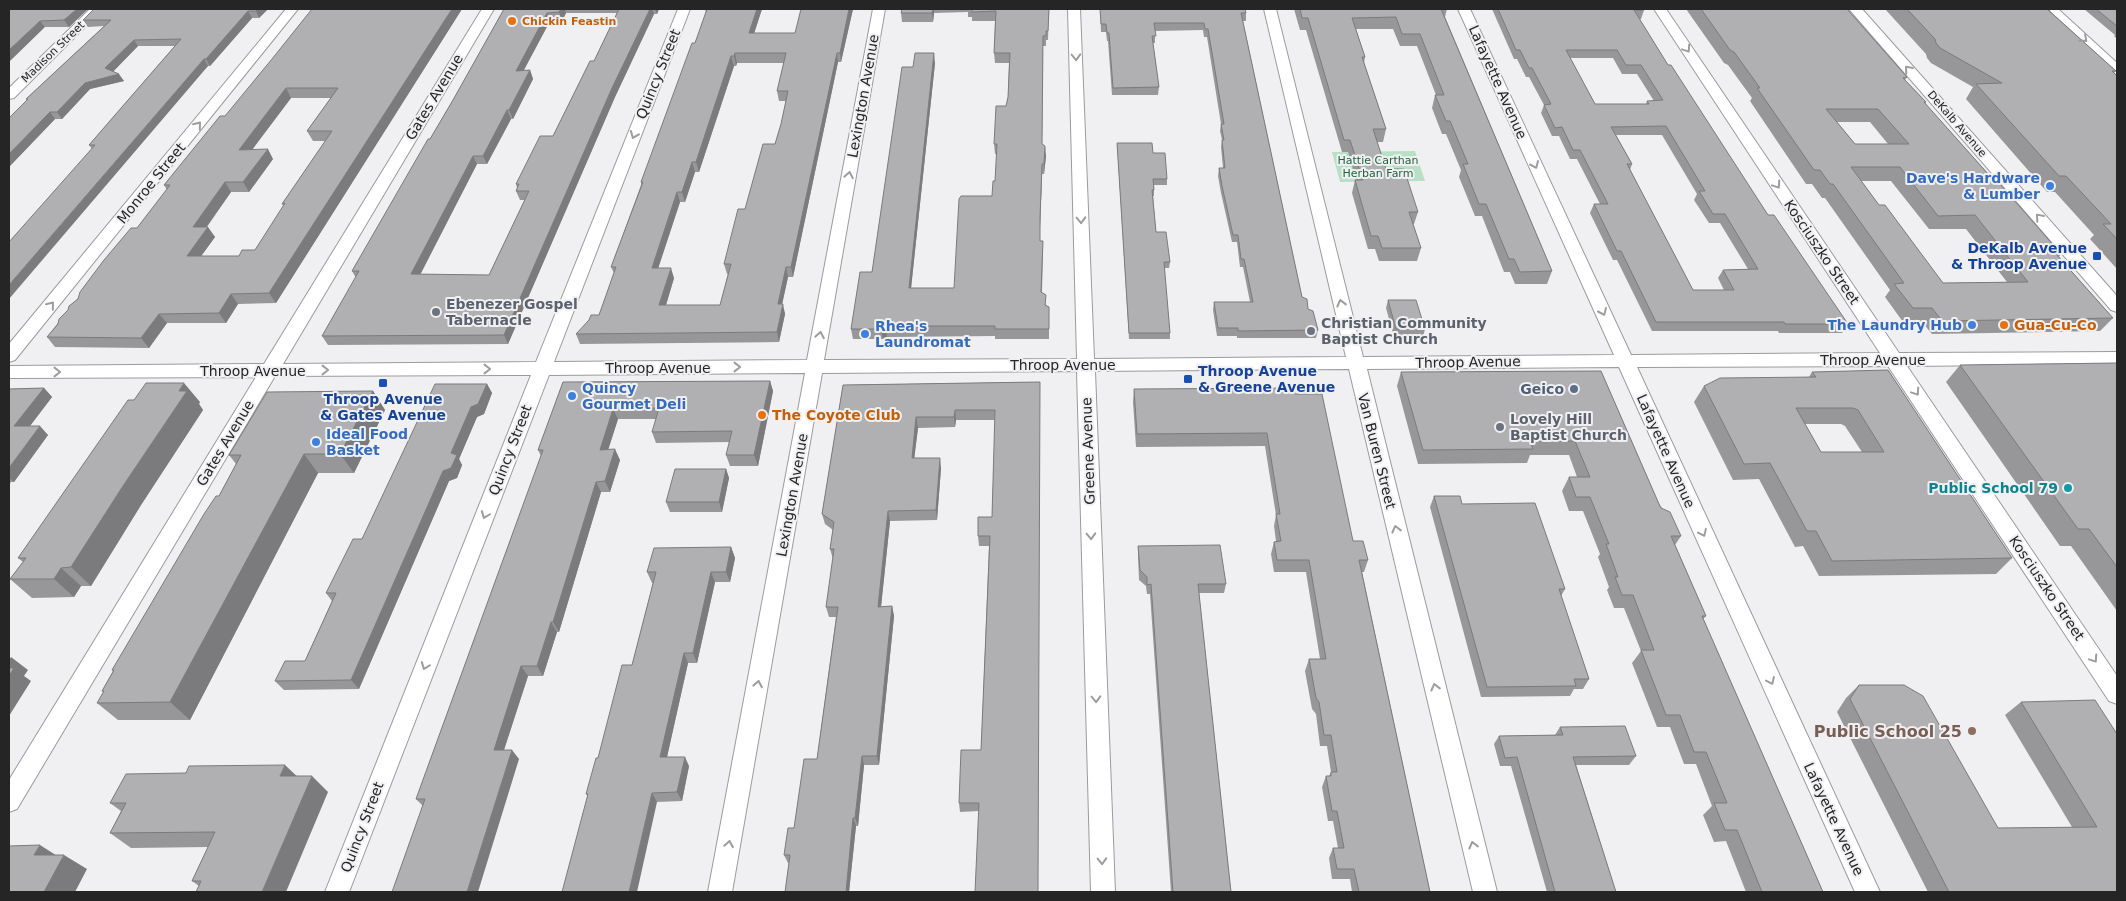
<svg xmlns="http://www.w3.org/2000/svg" width="2126" height="901" viewBox="0 0 2126 901" font-family="'DejaVu Sans',sans-serif">
	<rect width="100%" height="100%" fill="#f0f0f3"/>
	<path fill="#b8e0c4" d="M 1415,151 L 1425,181 L 1340,182 L 1332,152 Z"/>
	<g fill="none" stroke-linecap="round" stroke-linejoin="round">
		<g stroke="#9a9b9d" stroke-width="2">
			<path id="minor" d="M 90,9 L 103,9 L 14,98 L 9,99 L 9,88 Z
				M 286,9 L 298,9 L 15,360 L 9,362 L 9,344 Z
				M 482,9 L 494,9 L 283,364 L 536,362 L 678,9 L 690,9 L 554,362 L 807,360 L 873,9 L 885,9 L 824,360 L 1077,359 L 1068,9 L 1080,9 L 1094,359 L 1346,357 L 1264,9 L 1276,9 L 1363,357 L 1614,355 L 1458,9 L 1470,9 L 1631,355 L 1880,353 L 1654,9 L 1666,9 L 1899,353 L 2117,352 L 2117,364 L 1907,366 L 2117,676 L 2117,704 L 2109,701 L 1888,366 L 1637,367 L 1880,892 L 1855,892 L 1619,367 L 1367,369 L 1497,892 L 1473,892 L 1349,369 L 1095,371 L 1115,892 L 1091,892 L 1077,371 L 822,373 L 732,892 L 708,892 L 805,373 L 549,375 L 349,892 L 325,892 L 531,375 L 275,376 L 17,809 L 9,812 L 9,780 L 256,377 L 9,378 L 9,366 L 264,364 Z
				M 1849,9 L 1862,9 L 2117,296 L 2117,312 L 2111,310 Z
				M 2045,9 L 2058,9 L 2117,63 L 2117,74 L 2112,73 Z"/>
		</g>
		<use href="#minor" fill="#fff" fill-rule="evenodd"/>
	</g>
	<path fill="#979799" fill-rule="evenodd" d="M 9,9 L 88,9 L 69,27 L 45,27 Z
		M 94,9 L 268,9 L 259,18 L 252,18 L 210,66 L 208,66 L 92,149 L 89,145 L 175,46 L 138,46 L 113,71 L 124,81 L 90,89 L 62,119 L 55,119 L 9,167 L 9,118 L 27,100 L 26,99 L 104,26 L 88,27 L 83,20 Z
		M 462,9 L 276,303 L 238,304 L 226,323 L 167,323 L 149,348 L 55,347 L 47,337 L 68,310 L 137,228 L 167,190 L 164,185 L 225,116 ZM 291,98 L 331,98 L 307,131 L 313,141 L 326,141 L 282,204 L 284,206 L 255,250 L 239,256 L 201,256 L 215,237 L 207,227 L 231,192 L 249,192 L 273,159 L 252,150 Z
		M 504,9 L 659,9 L 657,14 L 654,14 L 615,97 L 508,344 L 328,345 L 322,336 L 356,278 L 352,271 L 453,100 ZM 566,13 L 617,13 L 594,61 L 553,136 L 516,184 L 517,188 L 516,191 L 520,200 L 525,200 L 489,275 L 420,274 L 477,164 L 487,164 L 511,119 L 513,119 L 533,79 L 530,70 L 524,70 L 550,21 L 562,21 Z
		M 705,9 L 762,9 L 754,33 L 795,33 L 853,9 L 841,62 L 838,62 L 793,277 L 788,277 L 782,304 L 785,314 L 779,342 L 580,344 L 576,334 L 599,315 L 614,273 L 611,267 L 641,185 L 641,182 L 695,43 L 706,13 ZM 737,63 L 784,63 L 777,91 L 779,101 L 786,101 L 781,124 L 775,144 L 745,209 L 724,264 L 727,274 L 728,274 L 720,305 L 666,305 L 674,278 L 658,268 L 680,202 L 685,202 L 695,172 L 699,172 L 734,66 L 736,66 Z
		M 902,9 L 1049,9 L 1048,40 L 1046,40 L 1046,46 L 1043,46 L 1042,144 L 1046,156 L 1044,174 L 1042,174 L 1040,228 L 1040,241 L 1043,251 L 1042,293 L 1046,305 L 1049,307 L 1049,339 L 995,339 L 995,336 L 887,337 L 883,339 L 853,339 L 851,329 L 872,272 L 913,67 L 935,63 L 911,288 L 954,288 L 992,196 L 995,181 L 997,154 L 995,154 L 994,144 L 1006,106 L 1008,97 L 1009,63 L 995,63 L 994,53 L 995,21 L 972,21 L 972,17 L 968,17 L 968,12 L 934,13 L 933,22 L 902,22 L 901,13 Z
		M 1100,9 L 1245,9 L 1246,13 L 1246,21 L 1243,21 L 1296,269 L 1302,297 L 1308,309 L 1318,330 L 1316,338 L 1237,338 L 1237,336 L 1217,336 L 1213,310 L 1214,302 L 1250,302 L 1243,267 L 1240,267 L 1237,242 L 1232,242 L 1221,193 L 1218,176 L 1219,168 L 1223,168 L 1221,147 L 1222,140 L 1220,131 L 1221,124 L 1207,37 L 1204,37 L 1203,30 L 1155,31 L 1155,43 L 1153,43 L 1159,87 L 1158,95 L 1112,95 L 1108,41 L 1107,41 L 1106,32 L 1101,32 Z
		M 1294,9 L 1447,9 L 1445,17 L 1552,271 L 1547,284 L 1515,284 L 1510,272 L 1504,272 L 1482,216 L 1475,216 L 1459,177 L 1461,170 L 1446,134 L 1442,134 L 1432,108 L 1435,95 L 1436,95 L 1417,46 L 1400,46 L 1393,29 L 1356,29 L 1365,57 L 1364,63 L 1386,129 L 1383,142 L 1377,142 L 1386,169 L 1418,212 L 1414,224 L 1413,224 L 1421,248 L 1417,261 L 1379,261 L 1375,249 L 1368,249 L 1352,193 L 1355,180 L 1356,180 L 1348,152 L 1342,152 L 1306,30 L 1300,30 Z
		M 1492,9 L 1643,9 L 1644,10 L 1641,19 L 1639,19 L 1668,65 L 1768,215 L 1848,324 L 1842,333 L 1779,333 L 1778,331 L 1652,331 L 1617,260 L 1613,260 L 1590,213 L 1594,204 L 1600,204 L 1577,159 L 1570,159 L 1559,136 L 1552,136 L 1541,113 L 1544,105 L 1529,77 L 1526,77 L 1517,59 L 1514,59 ZM 1570,58 L 1613,58 L 1622,74 L 1637,74 L 1654,101 L 1647,101 L 1646,104 L 1595,104 ZM 1616,135 L 1662,135 L 1697,194 L 1694,200 L 1709,223 L 1720,223 L 1748,269 L 1723,270 L 1718,278 L 1724,290 L 1693,290 L 1630,170 L 1632,164 Z
		M 1686,9 L 1847,9 L 1907,77 L 1905,80 L 1926,102 L 1925,104 L 2061,254 L 2059,257 L 2113,318 L 2100,331 L 1932,334 L 1922,322 L 1903,322 L 1885,297 L 1890,290 L 1825,198 L 1822,198 L 1812,184 L 1806,184 L 1750,101 L 1752,98 L 1728,65 L 1724,63 ZM 1837,122 L 1870,122 L 1888,144 L 1855,144 ZM 1861,181 L 1891,181 L 1929,229 L 1966,229 L 2007,282 L 1943,283 L 1879,205 Z
		M 1885,9 L 2051,9 L 2050,11 L 2116,71 L 2114,73 L 2117,76 L 2117,269 L 2090,239 L 2094,235 L 2055,192 L 2047,192 L 1966,99 L 1973,87 L 1931,63 L 1927,58 L 1926,54 Z
		M 2084,9 L 2117,9 L 2117,39 L 2114,36 L 2115,35 Z
		M 1117,143 L 1153,153 L 1167,179 L 1167,185 L 1154,185 L 1154,196 L 1153,196 L 1156,232 L 1170,262 L 1169,268 L 1164,268 L 1170,333 L 1170,339 L 1129,339 Z
		M 1388,300 L 1425,329 L 1423,337 L 1394,337 L 1386,308 Z
		M 2117,363 L 2117,611 L 2071,546 L 2060,546 L 1946,382 L 1960,365 Z
		M 1888,370 L 2012,558 L 1996,574 L 1819,576 L 1803,546 L 1795,547 L 1759,479 L 1733,480 L 1694,402 L 1704,386 L 1809,377 L 1812,372 ZM 1805,424 L 1841,424 L 1845,426 L 1862,452 L 1821,452 Z
		M 1601,371 L 1659,504 L 1681,536 L 1675,545 L 1706,616 L 1703,619 L 1823,892 L 1746,892 L 1726,841 L 1714,842 L 1703,815 L 1712,806 L 1696,764 L 1684,764 L 1670,727 L 1657,727 L 1632,663 L 1641,651 L 1624,608 L 1614,608 L 1607,590 L 1609,587 L 1598,557 L 1600,554 L 1583,511 L 1569,511 L 1562,491 L 1569,477 L 1577,477 L 1569,455 L 1530,455 L 1527,463 L 1418,464 L 1397,386 L 1401,372 Z
		M 770,381 L 773,391 L 758,466 L 730,466 L 726,455 L 730,442 L 656,443 L 652,432 L 656,419 L 618,419 L 608,449 L 620,460 L 610,492 L 601,492 L 559,632 L 557,632 L 543,676 L 528,676 L 504,750 L 519,759 L 423,806 L 416,799 L 541,456 L 538,450 L 563,382 Z
		M 1040,382 L 979,811 L 960,812 L 959,803 L 981,750 L 989,546 L 979,546 L 978,536 L 992,517 L 995,420 L 956,420 L 955,427 L 918,428 L 914,458 L 941,468 L 937,520 L 890,521 L 881,607 L 892,606 L 894,616 L 879,765 L 864,765 L 858,826 L 856,826 L 849,892 L 785,892 L 789,863 L 788,863 L 784,855 L 794,828 L 817,759 L 836,617 L 829,617 L 826,607 L 833,559 L 830,549 L 833,530 L 825,524 L 822,514 L 843,385 Z
		M 487,384 L 492,393 L 484,414 L 477,417 L 459,459 L 462,465 L 457,478 L 449,481 L 359,689 L 284,690 L 275,681 L 305,661 L 332,601 L 326,593 Z
		M 44,388 L 52,397 L 30,426 L 48,435 L 14,482 L 11,482 L 9,486 L 9,389 Z
		M 1134,389 L 1295,394 L 1353,541 L 1368,560 L 1364,572 L 1362,572 L 1430,892 L 1352,892 L 1350,879 L 1332,879 L 1329,858 L 1333,848 L 1338,848 L 1333,821 L 1328,821 L 1322,787 L 1326,776 L 1329,776 L 1331,772 L 1327,746 L 1320,746 L 1316,714 L 1312,709 L 1305,671 L 1309,659 L 1320,659 L 1306,572 L 1274,572 L 1271,554 L 1274,542 L 1276,541 L 1274,526 L 1276,515 L 1265,446 L 1136,447 L 1133,402 Z
		M 373,391 L 385,410 L 354,473 L 318,473 L 190,720 L 118,720 L 97,703 L 104,693 L 102,691 L 113,671 L 112,670 L 219,496 L 236,464 L 229,455 Z
		M 200,402 L 199,404 L 203,410 L 141,505 L 91,586 L 81,586 L 74,597 L 32,598 L 10,579 L 23,562 L 18,558 Z
		M 726,469 L 729,478 L 722,512 L 670,512 L 666,502 Z
		M 1434,496 L 1462,504 L 1565,589 L 1561,596 L 1589,679 L 1583,689 L 1574,689 L 1570,696 L 1481,697 L 1430,507 Z
		M 1138,546 L 1226,584 L 1224,593 L 1199,593 L 1231,892 L 1171,892 L 1150,594 L 1147,594 L 1146,586 L 1139,580 L 1138,556 Z
		M 731,547 L 735,558 L 730,582 L 715,582 L 697,663 L 688,663 L 667,757 L 689,766 L 682,801 L 657,802 L 587,795 L 586,794 L 598,758 L 632,665 L 653,583 L 652,583 L 647,572 Z
		M 1859,685 L 1998,828 L 2072,827 L 2005,715 L 2021,702 L 2117,734 L 2117,892 L 1928,892 L 1837,712 L 1846,698 Z
		M 1560,727 L 1636,756 L 1629,765 L 1576,765 L 1616,892 L 1547,892 L 1511,766 L 1500,766 L 1494,744 L 1499,736 L 1555,735 Z
		M 297,776 L 328,792 L 199,886 L 192,881 L 208,847 L 131,848 L 110,833 L 121,811 L 110,803 Z"/>
	<path fill="#7b7b7d" d="M 77,9 L 88,9 L 69,27 L 64,20 Z
		M 258,9 L 268,9 L 259,18 L 256,11 Z
		M 452,9 L 462,9 L 276,303 L 269,293 Z
		M 561,9 L 565,9 L 566,13 L 562,21 L 559,12 Z
		M 650,9 L 652,9 L 654,14 L 615,97 L 508,344 L 504,335 L 612,88 Z
		M 655,9 L 659,9 L 657,14 Z
		M 757,9 L 762,9 L 751,43 L 749,33 Z
		M 849,9 L 853,9 L 841,62 L 840,53 Z
		M 933,9 L 934,9 L 934,13 L 933,22 L 932,13 Z
		M 248,11 L 252,18 L 210,66 L 206,59 Z
		M 547,13 L 550,21 L 519,79 L 516,71 Z
		M 40,21 L 45,27 L 9,62 L 9,50 Z
		M 134,40 L 138,46 L 110,75 L 105,68 Z
		M 735,53 L 737,63 L 736,66 L 734,56 Z
		M 837,53 L 838,62 L 793,277 L 791,267 Z
		M 934,53 L 935,63 L 910,298 L 909,288 Z
		M 731,56 L 734,66 L 699,172 L 696,162 Z
		M 204,59 L 208,66 L 9,299 L 9,285 Z
		M 530,70 L 533,79 L 513,119 L 509,110 Z
		M 119,74 L 124,81 L 90,89 L 62,119 L 57,112 L 85,83 Z
		M 286,88 L 291,98 L 245,159 L 239,150 Z
		M 507,110 L 511,119 L 487,164 L 483,156 Z
		M 50,112 L 55,119 L 9,167 L 9,154 Z
		M 1045,146 L 1046,156 L 1044,174 L 1044,164 Z
		M 268,149 L 273,159 L 249,192 L 243,182 Z
		M 473,156 L 477,164 L 416,283 L 411,274 Z
		M 692,162 L 695,172 L 685,202 L 682,192 Z
		M 1042,164 L 1042,174 L 1040,228 L 1040,218 Z
		M 225,182 L 231,192 L 199,237 L 193,227 Z
		M 677,192 L 680,202 L 655,278 L 652,268 Z
		M 208,227 L 215,237 L 194,266 L 187,256 Z
		M 786,267 L 788,277 L 780,314 L 778,304 Z
		M 671,268 L 674,278 L 663,315 L 659,305 Z
		M 231,294 L 238,304 L 226,323 L 219,313 Z
		M 783,304 L 785,314 L 779,342 L 777,332 Z
		M 159,314 L 167,323 L 149,348 L 141,338 Z
		M 885,326 L 887,337 L 883,339 L 881,329 Z
		M 770,381 L 773,391 L 758,466 L 754,455 Z
		M 184,383 L 200,402 L 199,404 L 203,410 L 141,505 L 91,586 L 71,567 Z
		M 487,384 L 492,393 L 484,414 L 477,417 L 459,459 L 462,465 L 457,478 L 449,481 L 359,689 L 351,680 L 471,407 Z
		M 44,388 L 52,397 L 23,435 L 14,426 Z
		M 373,391 L 385,410 L 354,473 L 340,454 Z
		M 613,409 L 618,419 L 605,460 L 600,450 Z
		M 955,410 L 956,420 L 955,427 L 954,417 Z
		M 916,417 L 918,428 L 913,469 L 912,458 Z
		M 40,426 L 48,435 L 14,482 L 9,478 L 9,468 Z
		M 615,449 L 620,460 L 610,492 L 605,481 Z
		M 304,454 L 318,473 L 190,720 L 170,702 Z
		M 940,458 L 941,468 L 937,520 L 936,510 Z
		M 726,469 L 729,478 L 722,512 L 719,502 Z
		M 596,482 L 601,492 L 559,632 L 553,622 Z
		M 888,511 L 890,521 L 880,616 L 878,607 Z
		M 731,547 L 735,558 L 730,582 L 726,572 Z
		M 61,568 L 81,586 L 74,597 L 54,579 Z
		M 711,572 L 715,582 L 697,663 L 693,653 Z
		M 892,606 L 894,616 L 879,765 L 877,756 Z
		M 551,622 L 557,632 L 543,676 L 537,666 Z
		M 684,653 L 688,663 L 665,766 L 660,757 Z
		M 11,657 L 28,670 L 24,676 L 31,681 L 9,716 L 9,660 Z
		M 521,666 L 528,676 L 501,759 L 494,750 Z
		M 512,750 L 519,759 L 478,892 L 467,892 Z
		M 862,756 L 864,765 L 858,826 L 855,818 Z
		M 685,757 L 689,766 L 682,801 L 677,792 Z
		M 285,765 L 302,781 L 280,776 Z
		M 312,776 L 328,792 L 286,892 L 262,892 Z
		M 652,793 L 657,802 L 637,892 L 629,892 Z
		M 853,818 L 856,826 L 849,892 L 846,892 Z
		M 40,845 L 62,859 L 64,855 L 87,869 L 75,892 L 44,892 L 34,855 Z"/>
	<path fill="#b0b0b2" stroke="#7b7b7d" fill-rule="evenodd" d="M 9,9 L 77,9 L 64,20 L 40,21 L 9,50 Z
		M 94,9 L 258,9 L 256,11 L 248,11 L 206,59 L 204,59 L 9,285 L 9,242 L 95,145 L 89,145 L 181,39 L 134,40 L 105,68 L 119,74 L 85,83 L 57,112 L 50,112 L 9,154 L 9,118 L 28,99 L 26,99 L 111,20 L 83,20 Z
		M 312,9 L 452,9 L 269,293 L 231,294 L 219,313 L 159,314 L 141,338 L 47,337 L 58,324 L 59,319 L 68,310 L 69,306 L 78,299 L 80,292 L 104,260 L 131,228 L 137,228 L 170,185 L 164,185 L 220,116 L 225,116 L 272,59 ZM 286,88 L 338,88 L 307,131 L 332,131 L 282,204 L 285,203 L 255,250 L 242,250 L 239,256 L 187,256 L 208,227 L 193,227 L 225,182 L 243,182 L 268,149 L 239,150 Z
		M 504,9 L 561,9 L 559,12 L 547,13 L 516,71 L 530,70 L 509,110 L 507,110 L 483,156 L 473,156 L 411,274 L 489,275 L 529,191 L 516,191 L 519,184 L 516,184 L 540,136 L 553,136 L 590,61 L 594,61 L 619,9 L 650,9 L 612,88 L 504,335 L 322,336 L 359,271 L 352,271 L 428,139 L 430,139 L 453,100 Z
		M 707,9 L 757,9 L 749,33 L 795,33 L 801,9 L 849,9 L 840,53 L 837,53 L 791,267 L 786,267 L 778,304 L 783,304 L 777,332 L 576,334 L 589,320 L 591,315 L 599,315 L 616,267 L 611,267 L 643,182 L 641,182 L 692,43 L 695,43 ZM 735,53 L 786,53 L 777,91 L 788,91 L 781,124 L 775,144 L 763,144 L 745,209 L 738,209 L 724,264 L 731,264 L 720,305 L 659,305 L 671,268 L 652,268 L 677,192 L 682,192 L 692,162 L 696,162 L 731,56 L 734,56 Z
		M 902,9 L 933,9 L 932,13 L 901,13 Z
		M 972,9 L 1049,9 L 1048,31 L 1046,31 L 1046,36 L 1043,36 L 1042,144 L 1045,146 L 1044,164 L 1042,164 L 1040,218 L 1040,241 L 1043,241 L 1041,292 L 1046,295 L 1045,305 L 1049,307 L 1049,329 L 995,329 L 995,326 L 885,326 L 881,329 L 851,329 L 860,272 L 872,272 L 902,67 L 913,67 L 915,53 L 934,53 L 909,288 L 954,288 L 959,199 L 961,196 L 992,196 L 993,181 L 995,181 L 997,144 L 994,144 L 996,106 L 1006,106 L 1008,97 L 1010,53 L 994,53 L 996,11 L 972,12 Z
		M 1100,9 L 1245,9 L 1246,13 L 1241,13 L 1296,269 L 1302,297 L 1307,299 L 1308,309 L 1313,311 L 1318,330 L 1238,331 L 1238,328 L 1218,328 L 1214,302 L 1253,302 L 1244,259 L 1241,259 L 1238,235 L 1233,235 L 1222,186 L 1219,168 L 1225,168 L 1222,140 L 1224,140 L 1221,124 L 1224,124 L 1208,29 L 1205,29 L 1204,23 L 1154,23 L 1156,36 L 1152,36 L 1159,87 L 1113,88 L 1109,33 L 1107,33 L 1106,24 L 1101,24 Z
		M 1300,9 L 1441,9 L 1552,271 L 1520,272 L 1514,259 L 1509,259 L 1486,204 L 1479,204 L 1463,164 L 1468,164 L 1450,121 L 1446,121 L 1435,95 L 1444,95 L 1420,34 L 1402,34 L 1396,17 L 1352,18 L 1365,57 L 1362,57 L 1386,129 L 1373,129 L 1386,169 L 1404,169 L 1418,212 L 1409,212 L 1421,248 L 1382,248 L 1378,236 L 1371,236 L 1355,180 L 1363,180 L 1350,140 L 1344,140 L 1308,18 L 1302,18 Z
		M 1498,9 L 1643,9 L 1644,10 L 1634,10 L 1668,65 L 1671,65 L 1768,215 L 1774,215 L 1848,324 L 1785,324 L 1784,322 L 1656,322 L 1621,251 L 1617,251 L 1594,204 L 1608,204 L 1580,150 L 1573,150 L 1562,127 L 1555,128 L 1544,105 L 1551,104 L 1532,68 L 1529,68 L 1520,50 L 1516,50 ZM 1566,50 L 1617,50 L 1626,65 L 1641,65 L 1663,100 L 1647,101 L 1649,104 L 1595,104 ZM 1666,126 L 1705,191 L 1699,191 L 1713,214 L 1725,214 L 1758,269 L 1723,270 L 1734,290 L 1693,290 L 1627,164 L 1632,164 L 1611,127 Z
		M 1701,9 L 1847,9 L 1907,77 L 1903,78 L 1926,102 L 1924,102 L 1997,184 L 2000,184 L 2061,254 L 2056,254 L 2113,318 L 1942,321 L 1932,308 L 1913,308 L 1894,284 L 1904,283 L 1833,184 L 1830,184 L 1820,170 L 1814,170 L 1757,88 L 1760,88 L 1734,52 L 1730,50 ZM 1826,109 L 1878,109 L 1909,144 L 1855,144 ZM 1851,167 L 1900,167 L 1938,216 L 1975,215 L 2028,282 L 1943,283 L 1885,205 L 1879,205 Z
		M 1907,9 L 2047,9 L 2116,71 L 2112,71 L 2117,76 L 2117,239 L 2103,224 L 2111,224 L 2066,176 L 2059,176 L 1976,84 L 2002,83 L 1940,48 L 1936,43 L 1935,39 Z
		M 2096,9 L 2117,9 L 2117,26 Z
		M 1117,143 L 1152,143 L 1153,153 L 1165,153 L 1167,179 L 1153,179 L 1154,190 L 1152,190 L 1156,232 L 1166,232 L 1170,262 L 1164,262 L 1170,333 L 1129,333 Z
		M 1388,300 L 1416,300 L 1425,329 L 1396,329 Z
		M 2117,363 L 2117,567 L 2089,529 L 2078,529 L 1960,365 Z
		M 1888,370 L 2012,558 L 1832,561 L 1816,531 L 1807,531 L 1770,463 L 1744,464 L 1704,386 L 1720,378 L 1816,377 L 1812,372 ZM 1796,408 L 1853,408 L 1858,410 L 1884,452 L 1821,452 Z
		M 1601,371 L 1659,504 L 1661,508 L 1670,512 L 1681,536 L 1671,536 L 1706,616 L 1702,616 L 1823,892 L 1762,892 L 1737,830 L 1725,830 L 1714,803 L 1727,803 L 1706,752 L 1694,752 L 1680,715 L 1666,715 L 1641,650 L 1654,650 L 1633,595 L 1622,595 L 1615,577 L 1618,577 L 1606,544 L 1609,544 L 1590,497 L 1576,497 L 1569,477 L 1590,477 L 1575,441 L 1530,441 L 1533,449 L 1423,450 L 1401,372 Z
		M 770,381 L 754,455 L 726,455 L 732,431 L 652,432 L 659,408 L 613,409 L 600,450 L 615,449 L 605,481 L 596,482 L 553,622 L 551,622 L 537,666 L 521,666 L 494,750 L 512,750 L 467,892 L 392,892 L 425,799 L 416,799 L 543,450 L 538,450 L 563,382 Z
		M 1040,382 L 1038,892 L 975,892 L 979,803 L 959,803 L 961,750 L 981,750 L 990,536 L 978,536 L 978,517 L 992,517 L 995,410 L 955,410 L 954,417 L 916,417 L 912,458 L 940,458 L 936,510 L 888,511 L 878,607 L 892,606 L 877,756 L 862,756 L 855,818 L 853,818 L 846,892 L 785,892 L 790,855 L 784,855 L 788,828 L 794,828 L 804,759 L 817,759 L 838,607 L 826,607 L 834,549 L 830,549 L 834,522 L 822,514 L 843,385 Z
		M 146,383 L 184,383 L 179,391 L 187,391 L 123,486 L 71,567 L 61,568 L 54,579 L 10,579 L 26,558 L 18,558 L 128,400 L 134,400 Z
		M 435,384 L 487,384 L 478,404 L 471,407 L 451,453 L 457,455 L 451,468 L 443,471 L 351,680 L 275,681 L 285,661 L 305,661 L 336,593 L 326,593 L 353,539 L 362,539 Z
		M 44,388 L 14,426 L 40,426 L 9,468 L 9,389 Z
		M 1294,388 L 1295,394 L 1322,394 L 1353,541 L 1363,541 L 1368,560 L 1359,560 L 1430,892 L 1359,892 L 1354,869 L 1337,869 L 1333,848 L 1344,848 L 1337,811 L 1332,811 L 1326,776 L 1331,776 L 1331,772 L 1337,772 L 1331,735 L 1324,735 L 1319,702 L 1316,698 L 1309,659 L 1326,659 L 1309,560 L 1277,560 L 1274,542 L 1281,541 L 1276,514 L 1280,514 L 1267,433 L 1137,434 L 1134,389 Z
		M 373,391 L 340,454 L 304,454 L 170,702 L 97,703 L 104,691 L 102,691 L 114,670 L 112,670 L 204,514 L 216,496 L 219,496 L 241,455 L 229,455 L 267,392 Z
		M 675,469 L 726,469 L 719,502 L 666,502 Z
		M 1434,496 L 1460,496 L 1462,504 L 1535,503 L 1565,589 L 1559,589 L 1589,679 L 1574,679 L 1576,686 L 1487,687 Z
		M 1220,545 L 1226,584 L 1198,584 L 1231,892 L 1173,892 L 1151,584 L 1147,585 L 1147,577 L 1140,570 L 1138,546 Z
		M 731,547 L 726,572 L 711,572 L 693,653 L 684,653 L 660,757 L 685,757 L 677,792 L 652,793 L 629,892 L 562,892 L 588,794 L 586,794 L 596,758 L 598,758 L 622,665 L 632,665 L 656,572 L 647,572 L 654,548 Z
		M 9,668 L 14,668 L 9,676 Z
		M 1859,685 L 1904,685 L 1923,696 L 1998,828 L 2097,827 L 2021,702 L 2095,700 L 2117,734 L 2117,892 L 1949,892 L 1850,699 Z
		M 1625,726 L 1636,756 L 1573,757 L 1616,892 L 1555,892 L 1517,757 L 1505,758 L 1499,736 L 1563,735 L 1560,727 Z
		M 285,765 L 280,776 L 312,776 L 262,892 L 196,892 L 201,881 L 192,881 L 215,832 L 110,833 L 126,803 L 110,803 L 126,774 L 186,773 L 189,766 Z
		M 40,845 L 34,855 L 64,855 L 44,892 L 9,892 L 9,846 Z"/>
	<defs><path id="oneway-chevron" d="M-2-3.5L2.5 0L-2 3.5" fill="none" stroke-width="1.6" stroke-linecap="round" stroke-linejoin="round" transform="scale(1.25)"/></defs>
	<g stroke="#9d9d9d">
		<use href="#oneway-chevron" transform="translate(2084 39) rotate(42)"/>
		<use href="#oneway-chevron" transform="translate(1687 49) rotate(56)"/>
		<use href="#oneway-chevron" transform="translate(1076 57) rotate(88)"/>
		<use href="#oneway-chevron" transform="translate(1908 69) rotate(-131)"/>
		<use href="#oneway-chevron" transform="translate(198 125) rotate(-51)"/>
		<use href="#oneway-chevron" transform="translate(634 135) rotate(112)"/>
		<use href="#oneway-chevron" transform="translate(1535 165) rotate(66)"/>
		<use href="#oneway-chevron" transform="translate(849 175) rotate(-80)"/>
		<use href="#oneway-chevron" transform="translate(1777 185) rotate(56)"/>
		<use href="#oneway-chevron" transform="translate(2039 217) rotate(-131)"/>
		<use href="#oneway-chevron" transform="translate(1081 220) rotate(88)"/>
		<use href="#oneway-chevron" transform="translate(1341 303) rotate(-104)"/>
		<use href="#oneway-chevron" transform="translate(51 305) rotate(-51)"/>
		<use href="#oneway-chevron" transform="translate(1603 312) rotate(66)"/>
		<use href="#oneway-chevron" transform="translate(820 335) rotate(-80)"/>
		<use href="#oneway-chevron" transform="translate(737 367)"/>
		<use href="#oneway-chevron" transform="translate(487 369)"/>
		<use href="#oneway-chevron" transform="translate(325 370)"/>
		<use href="#oneway-chevron" transform="translate(57 372)"/>
		<use href="#oneway-chevron" transform="translate(1916 392) rotate(56)"/>
		<use href="#oneway-chevron" transform="translate(485 515) rotate(111)"/>
		<use href="#oneway-chevron" transform="translate(1396 529) rotate(-104)"/>
		<use href="#oneway-chevron" transform="translate(1703 533) rotate(65)"/>
		<use href="#oneway-chevron" transform="translate(1091 536) rotate(88)"/>
		<use href="#oneway-chevron" transform="translate(2094 659) rotate(56)"/>
		<use href="#oneway-chevron" transform="translate(425 666) rotate(111)"/>
		<use href="#oneway-chevron" transform="translate(1771 681) rotate(65)"/>
		<use href="#oneway-chevron" transform="translate(758 684) rotate(-80)"/>
		<use href="#oneway-chevron" transform="translate(1435 687) rotate(-104)"/>
		<use href="#oneway-chevron" transform="translate(1096 699) rotate(88)"/>
		<use href="#oneway-chevron" transform="translate(729 844) rotate(-80)"/>
		<use href="#oneway-chevron" transform="translate(1473 845) rotate(-104)"/>
		<use href="#oneway-chevron" transform="translate(1102 861) rotate(88)"/>
	</g>
	<g fill="#e8710a" stroke="#f0f0f3" stroke-width="2">
		<circle cx="512" cy="21" r="5"/>
		<circle cx="2004" cy="325" r="5"/>
		<circle cx="762" cy="415" r="5"/>
	</g>
	<g fill="#3f7fe0" stroke="#f0f0f3" stroke-width="2">
		<circle cx="2050" cy="186" r="5"/>
		<circle cx="1972" cy="325" r="5"/>
		<circle cx="865" cy="334" r="5"/>
		<circle cx="572" cy="396" r="5"/>
		<circle cx="316" cy="442" r="5"/>
	</g>
	<g fill="#1a4fb4" stroke="#f0f0f3" stroke-width="2">
		<rect x="2092" y="251" width="10" height="10" rx="2.5"/>
		<rect x="1183" y="374" width="10" height="10" rx="2.5"/>
		<rect x="378" y="378" width="10" height="10" rx="2.5"/>
	</g>
	<g fill="#6b7280" stroke="#f0f0f3" stroke-width="2">
		<circle cx="436" cy="312" r="5"/>
		<circle cx="1311" cy="331" r="5"/>
		<circle cx="1500" cy="427" r="5"/>
	</g>
	<circle fill="#5c6f8a" stroke="#f0f0f3" stroke-width="2" cx="1574" cy="389" r="5"/>
	<circle fill="#0f9aa8" stroke="#f0f0f3" stroke-width="2" cx="2068" cy="488" r="5"/>
	<circle fill="#8d6e63" stroke="#f0f0f3" stroke-width="2" cx="1972" cy="731" r="5"/>
	<g text-anchor="middle" dominant-baseline="central" stroke-width="4" stroke-linejoin="round" paint-order="stroke">
		<g font-size="11" font-weight="bold" fill="#c56008" stroke="#f0f0f3" text-anchor="start">
			<text x="522" y="21">Chickin Feastin</text>
		</g>
		<g font-size="11" fill="#252526" stroke="#f0f0f3">
			<text transform="translate(53 52) rotate(-44)">Madison Street</text>
			<text transform="translate(1957 124) rotate(49)">DeKalb Avenue</text>
		</g>
		<g font-size="11" fill="#20623c" stroke="#f0f0f3">
			<text x="1378" y="160">Hattie Carthan<tspan x="1378" dy="13">Herban Farm</tspan></text>
		</g>
		<g font-size="14" fill="#252526" stroke="#f0f0f3">
			<text transform="translate(658 74) rotate(-68)">Quincy Street</text>
			<text transform="translate(1498 82) rotate(66)">Lafayette Avenue</text>
			<text transform="translate(863 96) rotate(-80)">Lexington Avenue</text>
			<text transform="translate(434 97) rotate(-59)">Gates Avenue</text>
			<text transform="translate(151 183) rotate(-51)">Monroe Street</text>
			<text transform="translate(1822 252) rotate(56)">Kosciuszko Street</text>
			<text x="1873" y="360">Throop Avenue</text>
			<text transform="translate(1468 362) rotate(-1)">Throop Avenue</text>
			<text x="1063" y="365">Throop Avenue</text>
			<text x="658" y="368">Throop Avenue</text>
			<text x="253" y="371">Throop Avenue</text>
			<text transform="translate(225 443) rotate(-59)">Gates Avenue</text>
			<text transform="translate(510 450) rotate(-69)">Quincy Street</text>
			<text transform="translate(1088 451) rotate(-92)">Greene Avenue</text>
			<text transform="translate(1377 451) rotate(76)">Van Buren Street</text>
			<text transform="translate(1666 451) rotate(66)">Lafayette Avenue</text>
			<text transform="translate(792 495) rotate(-80)">Lexington Avenue</text>
			<text transform="translate(2047 588) rotate(56)">Kosciuszko Street</text>
			<text transform="translate(1834 819) rotate(65)">Lafayette Avenue</text>
			<text transform="translate(362 827) rotate(-69)">Quincy Street</text>
		</g>
		<g font-size="14" font-weight="bold" fill="#366cbe" stroke="#f0f0f3" text-anchor="start">
			<text x="2040" y="178" text-anchor="end">Dave's Hardware<tspan x="2040" dy="16">&amp; Lumber</tspan></text>
			<text x="1962" y="325" text-anchor="end">The Laundry Hub</text>
			<text x="875" y="326">Rhea's<tspan x="875" dy="16">Laundromat</tspan></text>
			<text x="582" y="388">Quincy<tspan x="582" dy="16">Gourmet Deli</tspan></text>
			<text x="326" y="434">Ideal Food<tspan x="326" dy="16">Basket</tspan></text>
		</g>
		<g font-size="14" font-weight="bold" fill="#164399" stroke="#f0f0f3" text-anchor="end">
			<text x="2087" y="248">DeKalb Avenue<tspan x="2087" dy="16">&amp; Throop Avenue</tspan></text>
			<text x="1198" y="371" text-anchor="start">Throop Avenue<tspan x="1198" dy="16">&amp; Greene Avenue</tspan></text>
			<text x="383" y="399" text-anchor="middle">Throop Avenue<tspan x="383" dy="16">&amp; Gates Avenue</tspan></text>
		</g>
		<g font-size="14" font-weight="bold" fill="#5b616d" stroke="#f0f0f3" text-anchor="start">
			<text x="446" y="304">Ebenezer Gospel<tspan x="446" dy="16">Tabernacle</tspan></text>
			<text x="1321" y="323">Christian Community<tspan x="1321" dy="16">Baptist Church</tspan></text>
			<text x="1510" y="419">Lovely Hill<tspan x="1510" dy="16">Baptist Church</tspan></text>
		</g>
		<g font-size="14" font-weight="bold" fill="#c56008" stroke="#f0f0f3" text-anchor="start">
			<text x="2014" y="325">Gua-Cu-Co</text>
			<text x="772" y="415">The Coyote Club</text>
		</g>
		<g font-size="14" font-weight="bold" fill="#4e5e75" stroke="#f0f0f3" text-anchor="end">
			<text x="1564" y="389">Geico</text>
		</g>
		<g font-size="14" font-weight="bold" fill="#0d838f" stroke="#f0f0f3" text-anchor="end">
			<text x="2058" y="488">Public School 79</text>
		</g>
		<g font-size="16" font-weight="bold" fill="#785e54" stroke="#f0f0f3" text-anchor="end">
			<text x="1962" y="731">Public School 25</text>
		</g>
	</g>
	<rect width="2126" height="901" fill="none" stroke="#252526" stroke-width="20"/>
</svg>
